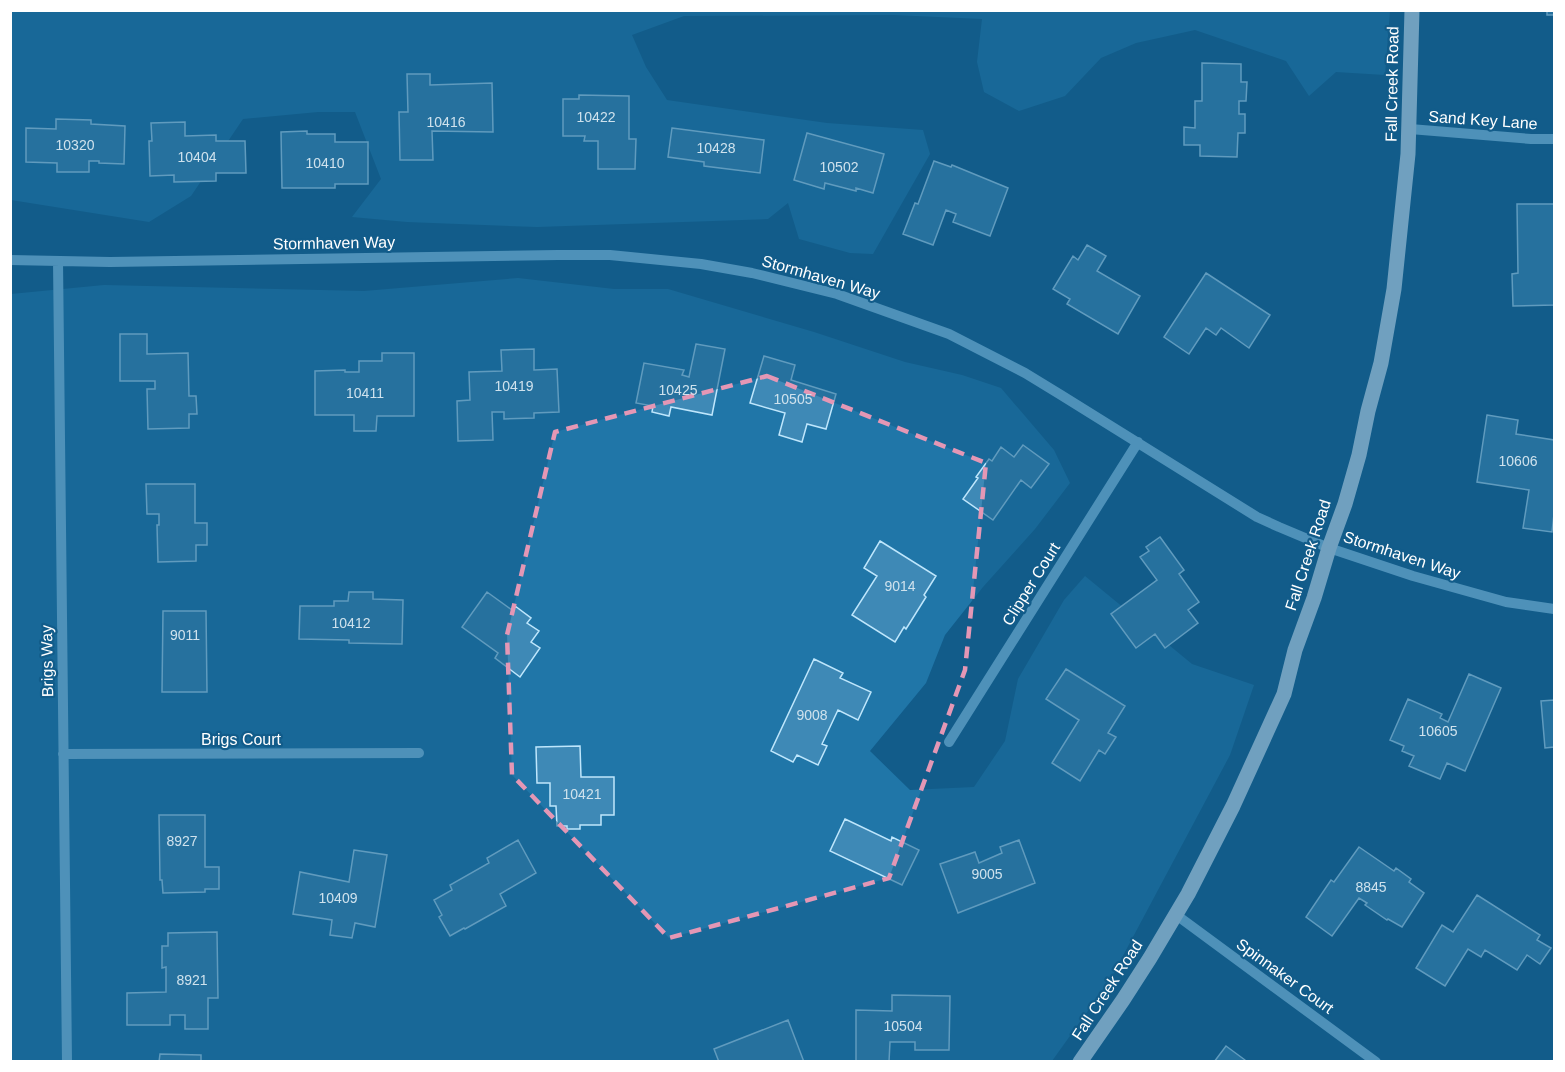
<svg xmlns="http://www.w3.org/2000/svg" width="1565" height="1072" viewBox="0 0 1565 1072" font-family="Helvetica,sans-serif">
	<rect width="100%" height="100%" fill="#125c8a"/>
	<path fill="#2076a8" d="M 10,11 L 1390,11 L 1385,75 L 1336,72 L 1309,96 L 1286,61 L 1195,30 L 1136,43 L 1101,58 L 1065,96 L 1019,111 L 984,92 L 977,62 L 982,19 L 894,15 L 684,16 L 632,35 L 646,67 L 667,100 L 827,123 L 923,130 L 930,154 L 873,254 L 850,253 L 799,239 L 788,203 L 768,219 L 537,227 L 407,222 L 352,217 L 381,179 L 355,112 L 318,112 L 243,119 L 191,196 L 149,222 L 11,200 Z
		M 518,278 L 614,289 L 668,289 L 814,332 L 905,362 L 962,375 L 1001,388 L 1054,450 L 1070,483 L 1035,529 L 983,587 L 945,635 L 926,683 L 870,751 L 910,790 L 974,787 L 1005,741 L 1018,679 L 1064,600 L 1085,576 L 1192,664 L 1254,685 L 1230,755 L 1110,980 L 1052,1061 L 11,1062 L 11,294 L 104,285 L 364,291 Z"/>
	<path fill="#3e89b6" stroke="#bee6fc" stroke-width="1.5" d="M 1547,10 L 1554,10 L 1554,15 L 1547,15 Z
		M 1202,63 L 1241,64 L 1241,82 L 1247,82 L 1246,101 L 1239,101 L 1239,114 L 1245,114 L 1245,133 L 1238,133 L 1237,157 L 1200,156 L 1200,145 L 1184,145 L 1184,127 L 1195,128 L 1195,101 L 1202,101 Z
		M 407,74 L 430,74 L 430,85 L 492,83 L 493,132 L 432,131 L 433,160 L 400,160 L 399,112 L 408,112 Z
		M 579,95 L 629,96 L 629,139 L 636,139 L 635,169 L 598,169 L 598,141 L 584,141 L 585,136 L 563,136 L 563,99 L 579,99 Z
		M 56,119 L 91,120 L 91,124 L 125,126 L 124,164 L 99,163 L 99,161 L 89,161 L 89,172 L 57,172 L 57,163 L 26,162 L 26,128 L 56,129 Z
		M 185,122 L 185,136 L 216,135 L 216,141 L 245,141 L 246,173 L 216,173 L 216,181 L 174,182 L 174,175 L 150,176 L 149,141 L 152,141 L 151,123 Z
		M 672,128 L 764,140 L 760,173 L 704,166 L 704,162 L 668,157 Z
		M 307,131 L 307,134 L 335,134 L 335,142 L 368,142 L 368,184 L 335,184 L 335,188 L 282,188 L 281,132 Z
		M 807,133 L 884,154 L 873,193 L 856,188 L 856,191 L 825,183 L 824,189 L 794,180 Z
		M 934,161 L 951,167 L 952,165 L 1008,188 L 990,236 L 953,222 L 956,214 L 946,210 L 933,245 L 903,234 L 915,203 L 918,204 Z
		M 1517,204 L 1554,204 L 1554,305 L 1513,306 L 1512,274 L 1518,273 Z
		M 1087,245 L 1106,256 L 1097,271 L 1140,296 L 1118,334 L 1067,304 L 1070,299 L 1053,289 L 1073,256 L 1078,260 Z
		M 1206,273 L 1270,315 L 1249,348 L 1221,328 L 1216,335 L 1206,328 L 1189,354 L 1164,337 Z
		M 120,334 L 147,334 L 147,354 L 188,353 L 189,396 L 196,396 L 197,414 L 189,414 L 189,428 L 148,429 L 147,389 L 155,389 L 155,381 L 120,381 Z
		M 696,344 L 725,349 L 712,415 L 671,407 L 669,416 L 652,412 L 653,406 L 636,403 L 644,363 L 684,370 L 682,375 L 689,377 Z
		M 534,349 L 534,370 L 557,369 L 559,412 L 534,413 L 534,418 L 504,419 L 504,412 L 492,412 L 493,440 L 458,441 L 457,401 L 470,400 L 469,372 L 502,371 L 501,350 Z
		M 382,353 L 414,353 L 414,416 L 377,416 L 376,431 L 354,431 L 354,415 L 315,415 L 315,371 L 345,370 L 345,372 L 359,372 L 359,361 L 382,361 Z
		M 764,356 L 795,365 L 791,380 L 836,394 L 826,429 L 807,424 L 802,442 L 779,435 L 785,413 L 750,403 Z
		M 1487,415 L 1518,420 L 1516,434 L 1554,440 L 1554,514 L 1552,532 L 1523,528 L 1529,490 L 1477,482 Z
		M 1023,445 L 1049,464 L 1031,488 L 1021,480 L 993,520 L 963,499 L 978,478 L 976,477 L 989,459 L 992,461 L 1001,447 L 1014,457 Z
		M 146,484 L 195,484 L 195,523 L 207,523 L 207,545 L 196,545 L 196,561 L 158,562 L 157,525 L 159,525 L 159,514 L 147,514 Z
		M 1160,537 L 1184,570 L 1179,574 L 1199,602 L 1188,610 L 1198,623 L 1165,648 L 1155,634 L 1136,648 L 1111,614 L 1157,580 L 1140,557 L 1149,551 L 1146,547 Z
		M 880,541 L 936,576 L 924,595 L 926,597 L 906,629 L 904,627 L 895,642 L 852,615 L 877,576 L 864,568 Z
		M 349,592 L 373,592 L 373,599 L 403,600 L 402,644 L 349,643 L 349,640 L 299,639 L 300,606 L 334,606 L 334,601 L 348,601 Z
		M 487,592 L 512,610 L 515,606 L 531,618 L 527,623 L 539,631 L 531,642 L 540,648 L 520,677 L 495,658 L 498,653 L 462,627 Z
		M 163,611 L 206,611 L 207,692 L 162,692 Z
		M 814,659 L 843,673 L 840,678 L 871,692 L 858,720 L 838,710 L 822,744 L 827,746 L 818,765 L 797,755 L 793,762 L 771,751 Z
		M 1066,669 L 1125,706 L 1108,733 L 1116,737 L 1105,754 L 1099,750 L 1080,781 L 1052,763 L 1079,720 L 1046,699 Z
		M 1469,674 L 1501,688 L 1465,771 L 1447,763 L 1440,779 L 1409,766 L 1414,756 L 1402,751 L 1404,746 L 1390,740 L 1408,699 L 1442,714 L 1440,718 L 1448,722 Z
		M 1554,700 L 1554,747 L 1545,748 L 1541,701 Z
		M 580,746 L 581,777 L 614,777 L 614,815 L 601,815 L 601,825 L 580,825 L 580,829 L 567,829 L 567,826 L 557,826 L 556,806 L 550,806 L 550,783 L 537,783 L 536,747 Z
		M 159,815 L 205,815 L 205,867 L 219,867 L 219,889 L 205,889 L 205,892 L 163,893 L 162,880 L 160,880 Z
		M 845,819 L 891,841 L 892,837 L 919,850 L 902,885 L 830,851 Z
		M 518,840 L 536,873 L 500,894 L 506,906 L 465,929 L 464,928 L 450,936 L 439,917 L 442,915 L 434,900 L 452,890 L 450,885 L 489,863 L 487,858 Z
		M 1019,840 L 1035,883 L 958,913 L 940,864 L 975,852 L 979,863 L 1002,853 L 1000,847 Z
		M 1359,847 L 1394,871 L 1396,868 L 1411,879 L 1409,882 L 1424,893 L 1402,927 L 1388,919 L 1387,920 L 1365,905 L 1367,903 L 1359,898 L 1332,936 L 1306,917 L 1331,880 L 1334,882 Z
		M 354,850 L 387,855 L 375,927 L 355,923 L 352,938 L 330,935 L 332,920 L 293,914 L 300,872 L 349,882 Z
		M 1477,895 L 1540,935 L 1537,940 L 1551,948 L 1540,964 L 1527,955 L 1517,970 L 1485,950 L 1481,957 L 1468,949 L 1445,986 L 1416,968 L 1442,925 L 1453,932 Z
		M 217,932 L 218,998 L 208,998 L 208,1029 L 185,1029 L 185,1015 L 170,1015 L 170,1025 L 127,1025 L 127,993 L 166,992 L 166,967 L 162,968 L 162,946 L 168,946 L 168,933 Z
		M 892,995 L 950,996 L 949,1050 L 915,1050 L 915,1042 L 890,1042 L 889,1062 L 856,1062 L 856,1010 L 892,1011 Z
		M 788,1020 L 804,1062 L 719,1062 L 714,1049 Z
		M 1226,1046 L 1245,1060 L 1248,1062 L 1214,1062 Z
		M 160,1054 L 201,1055 L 201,1062 L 159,1062 Z"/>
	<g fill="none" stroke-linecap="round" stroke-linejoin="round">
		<path stroke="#98d0f1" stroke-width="10" d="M 1410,129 L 1531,139 L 1554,139
			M 10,260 L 110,262 L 558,255 L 610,255 L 701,264 L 752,273 L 837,294 L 949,334 L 1025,373 L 1061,395 L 1257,517 L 1279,527 L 1329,548 L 1413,576 L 1506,602 L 1554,609
			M 58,261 L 67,1062
			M 949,742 L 1138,442
			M 63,754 L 419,753
			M 1175,914 L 1376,1062"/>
		<path stroke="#e2f2ff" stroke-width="15" d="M 1080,1062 L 1123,1000 L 1150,958 L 1188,894 L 1233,806 L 1284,694 L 1295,650 L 1314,598 L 1329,548 L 1345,504 L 1359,455 L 1368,411 L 1381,363 L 1394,289 L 1408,154 L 1412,10"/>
	</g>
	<path d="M0 0H1565V1072H0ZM 767,376 L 986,463 L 965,670 L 889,878 L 669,938 L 512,775 L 507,635 L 555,432 Z" fill="#125c8a" fill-opacity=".55" fill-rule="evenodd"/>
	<path fill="none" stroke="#e497b5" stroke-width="4.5" stroke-dasharray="12 8" stroke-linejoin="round" d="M 767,376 L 986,463 L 965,670 L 889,878 L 669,938 L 512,775 L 507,635 L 555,432 Z"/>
	<g text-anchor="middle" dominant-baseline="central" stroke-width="4.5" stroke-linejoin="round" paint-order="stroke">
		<g font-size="14" fill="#cfe2ed">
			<text x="596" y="117">10422</text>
			<text x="446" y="122">10416</text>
			<text x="75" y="145">10320</text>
			<text x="716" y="148">10428</text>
			<text x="197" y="157">10404</text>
			<text x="325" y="163">10410</text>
			<text x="839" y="167">10502</text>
			<text x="514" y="386">10419</text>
			<text x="678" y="390">10425</text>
			<text x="365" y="393">10411</text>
			<text x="793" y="399">10505</text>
			<text x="1518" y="461">10606</text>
			<text x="900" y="586">9014</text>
			<text x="351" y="623">10412</text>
			<text x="185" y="635">9011</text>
			<text x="812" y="715">9008</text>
			<text x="1438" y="731">10605</text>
			<text x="582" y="794">10421</text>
			<text x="182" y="841">8927</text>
			<text x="987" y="874">9005</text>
			<text x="1371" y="887">8845</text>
			<text x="338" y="898">10409</text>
			<text x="192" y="980">8921</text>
			<text x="903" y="1026">10504</text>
		</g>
		<g font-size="16" fill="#fff" stroke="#125c8a">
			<text transform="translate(1392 84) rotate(-89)">Fall Creek Road</text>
			<text transform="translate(1483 120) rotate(4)">Sand Key Lane</text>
			<text transform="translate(334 243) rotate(-1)">Stormhaven Way</text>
			<text transform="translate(821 277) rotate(16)">Stormhaven Way</text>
			<text transform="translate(1308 555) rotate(-72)">Fall Creek Road</text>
			<text transform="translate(1402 555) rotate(18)">Stormhaven Way</text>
			<text transform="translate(1031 584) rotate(-58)">Clipper Court</text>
			<text transform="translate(47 661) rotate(-91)">Brigs Way</text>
			<text x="241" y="739">Brigs Court</text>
			<text transform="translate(1285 976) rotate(36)">Spinnaker Court</text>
			<text transform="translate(1107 990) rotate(-57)">Fall Creek Road</text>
		</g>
	</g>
	<rect width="1565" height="1072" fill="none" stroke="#ffffff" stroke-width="24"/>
</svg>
